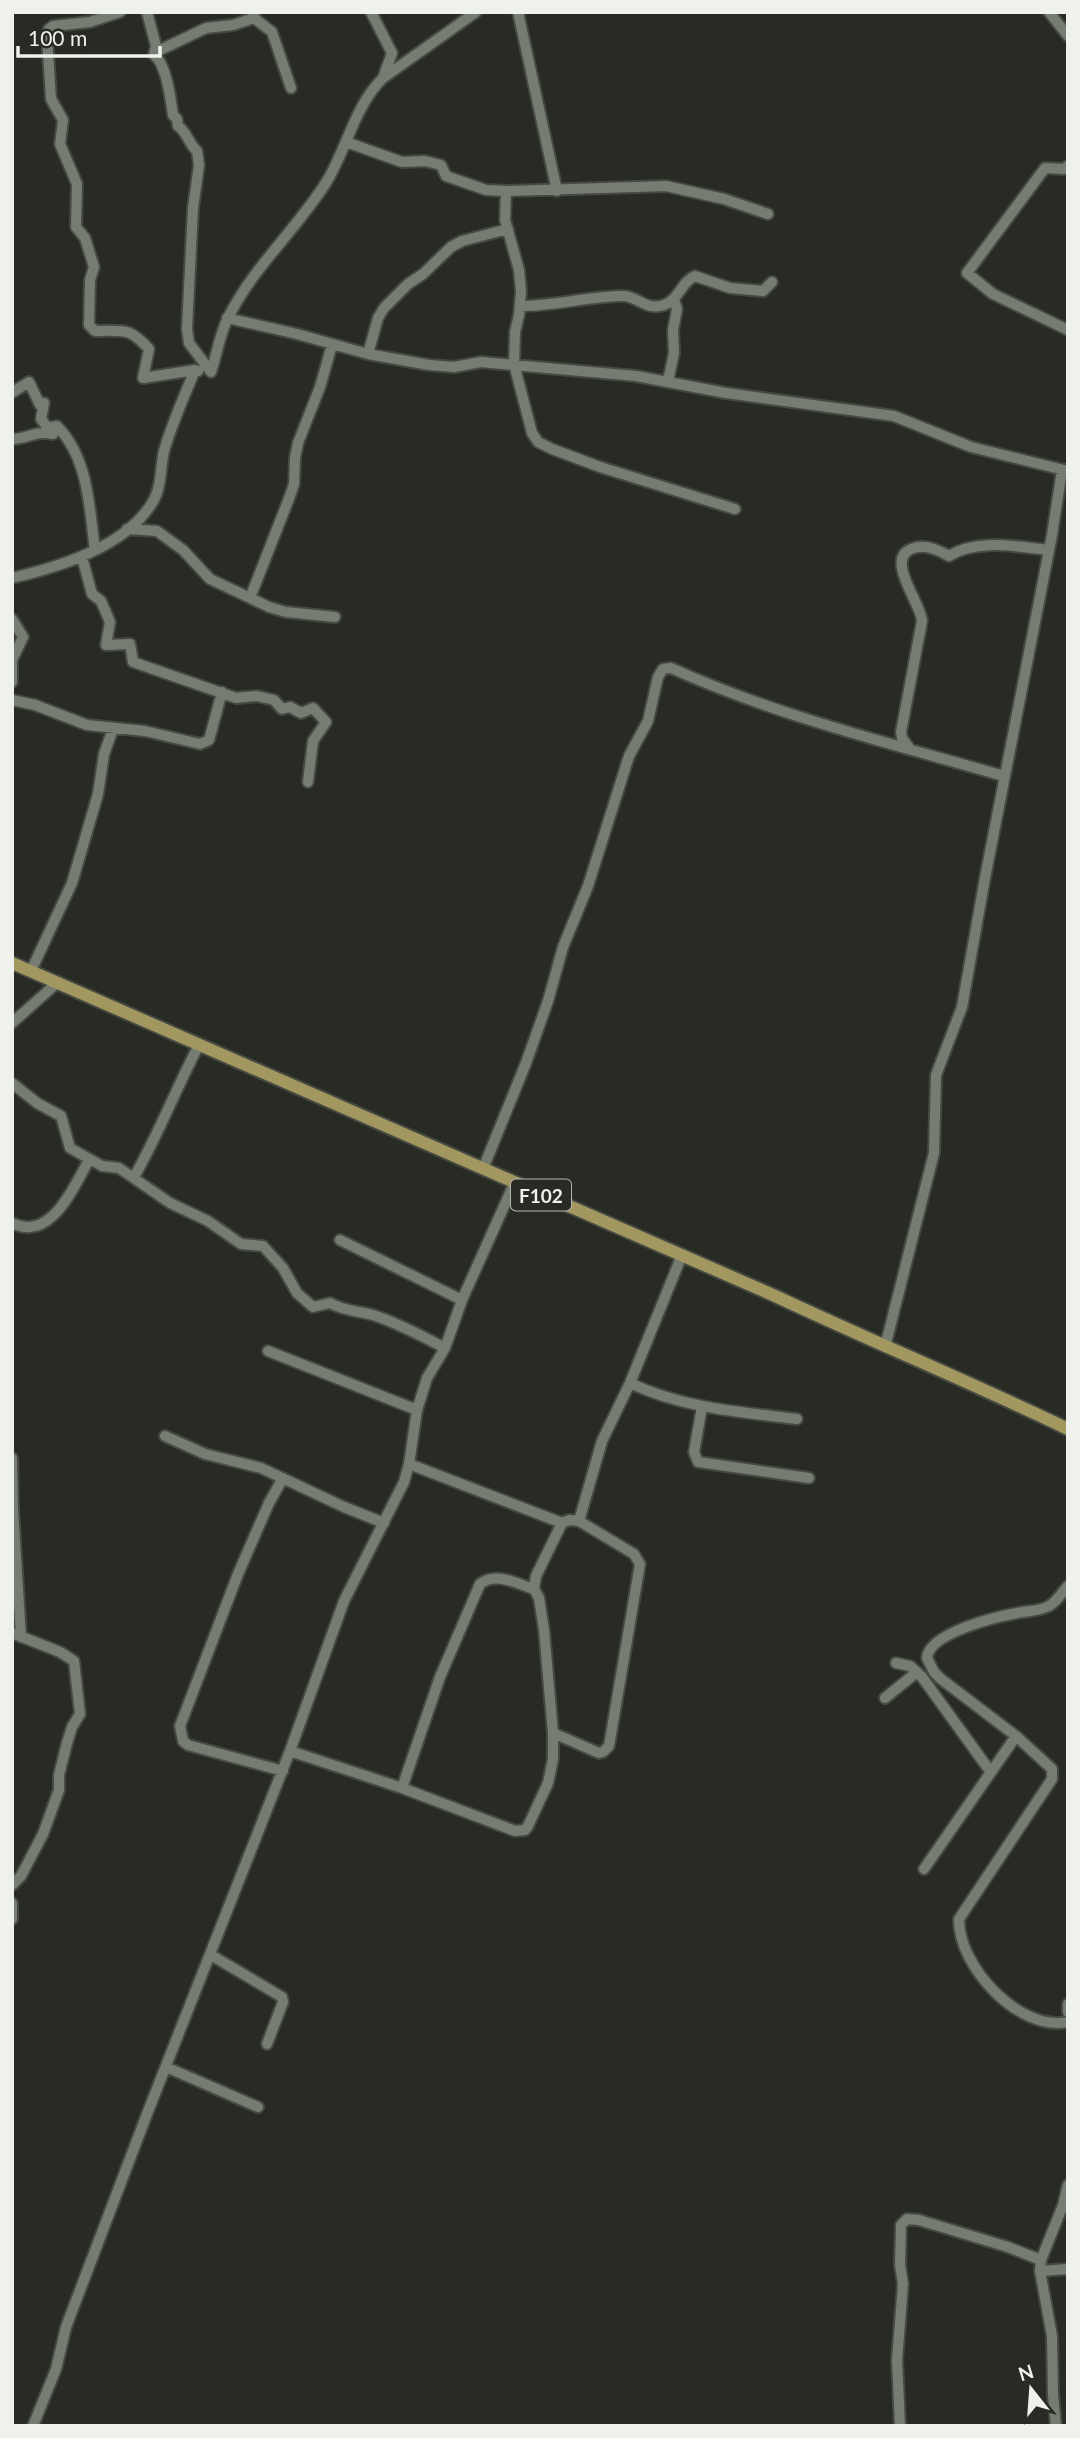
<svg xmlns="http://www.w3.org/2000/svg" width="1080" height="2438" viewBox="0 0 1080 2438" font-family="Lato,sans-serif">
	<rect width="100%" height="100%" fill="#282b23"/>
	<g fill="none" stroke-linecap="round" stroke-linejoin="round">
		<g stroke="#464942" stroke-width="14">
			<path id="minor" d="M 120,12 L 90,22 L 53,26 L 49,29 L 47,36 L 51,99 L 63,120 L 60,144 L 77,184 L 76,227 L 85,238 L 94,267 L 90,280 L 89,325 L 95,331 C 125,331 129,327 149,349 L 143,378 L 195,370
				M 147,12 L 156,46 L 154,55 C 166,63 171,100 173,115 L 177,119 L 178,126 C 188,133 188,143 197,151 L 199,165 L 193,208 L 187,329 L 189,343 L 211,372
				M 254,12 L 254,18 L 272,32 L 291,88
				M 371,12 L 392,53 L 383,78
				M 518,12 L 557,191
				M 1049,12 L 1068,36
				M 156,52 L 206,28 L 233,25 L 254,18
				M 346,142 L 402,162 L 425,161 L 441,165 L 446,176 L 486,190 L 506,191 L 666,186 L 724,199 L 768,214
				M 1068,166 L 1064,169 L 1045,168 L 967,273 L 993,294 L 1068,330
				M 506,191 L 505,220 L 519,270 L 521,291 L 519,315 L 515,332 L 514,364 L 532,433 L 538,442 L 552,449 L 600,467 L 735,509
				M 521,306 C 556,306 589,296 623,296 C 638,296 645,311 664,305 C 679,300 681,282 695,276 L 730,288 L 763,291 L 772,282
				M 227,318 L 297,334 L 368,354 L 429,365 L 454,367 L 481,362 L 636,376 L 726,393 L 894,416 L 971,447 L 1068,471
				M 368,354 L 378,318 L 384,308 L 408,284 L 423,274 L 451,247 L 462,241 L 508,229
				M 211,372 C 217,354 220,332 229,316 C 254,266 298,228 327,181 C 347,148 355,105 383,78 L 476,12
				M 668,381 L 674,353 L 673,330 L 677,309 L 674,299
				M 12,391 L 13,392 L 29,382 L 40,405 L 44,403 L 41,419 L 48,428 L 57,426 C 89,459 89,507 95,550
				M 12,439 C 29,439 34,430 53,434
				M 127,529 L 157,531 L 183,550 L 210,579 L 269,607 L 286,612 L 335,617
				M 82,557 L 92,594 L 101,601 L 110,622 L 106,645 L 130,644 L 133,662 L 236,698 L 257,696 L 274,700 L 282,709 L 290,707 L 301,713 L 313,708 L 326,722 L 313,741 L 308,782
				M 12,578 C 59,567 125,547 152,503 C 162,488 160,468 164,451 C 172,423 184,397 195,370 L 198,371
				M 250,598 L 290,496 L 294,484 L 295,458 L 298,443 L 320,387 L 332,345
				M 12,619 L 23,637 L 12,660
				M 12,663 L 12,682
				M 12,700 L 35,705 L 87,725 L 145,731 L 200,744 L 209,740 L 222,692
				M 910,749 L 902,738 L 901,732 L 922,621 C 921,603 885,560 911,549 C 924,543 938,550 949,556 C 977,538 1018,547 1049,550
				M 31,971 L 72,883 L 98,794 L 104,754 L 113,729
				M 12,1023 L 58,982
				M 12,1083 L 37,1103 L 61,1116 L 70,1148 L 102,1166 L 119,1168 L 170,1203 L 208,1221 L 241,1244 L 263,1246 L 283,1268 L 297,1293 L 313,1307 L 330,1303 C 344,1311 358,1311 373,1315 C 398,1323 422,1336 445,1348
				M 483,1169 L 526,1063 L 548,1001 L 563,947 L 588,886 L 629,756 L 648,721 L 658,677 L 663,669 L 671,668 C 777,716 893,744 1004,776
				M 134,1177 C 159,1134 176,1088 199,1045
				M 12,1223 C 51,1243 74,1186 89,1160
				M 340,1240 L 462,1300
				M 885,1347 L 934,1153 L 936,1075 L 962,1007 L 985,878 L 1052,535 L 1062,470
				M 268,1351 L 417,1410
				M 630,1383 C 682,1408 740,1412 797,1419
				M 702,1407 L 694,1452 L 698,1462 L 809,1478
				M 165,1436 L 205,1454 L 261,1468 L 344,1507 L 384,1523
				M 12,1458 L 13,1509 L 21,1637
				M 409,1464 L 562,1523
				M 283,1478 L 269,1503 L 238,1574 L 180,1726 L 183,1741 L 188,1745 L 283,1771
				M 1068,1586 C 1062,1592 1057,1602 1049,1606 C 1040,1611 1027,1611 1017,1613 C 995,1617 929,1633 927,1658 L 934,1672 L 941,1679 L 1016,1736 L 1052,1769 L 1052,1779 L 959,1919 C 958,1966 1019,2032 1068,2022
				M 12,1633 L 60,1652 L 74,1661 L 80,1714 L 72,1727 L 67,1743 L 59,1775 L 59,1790 L 43,1834 L 21,1876 L 12,1885
				M 896,1663 L 910,1666 L 922,1677 L 990,1771
				M 885,1698 L 917,1672
				M 553,1733 L 599,1753 L 603,1752 L 609,1746 L 640,1564 L 634,1554 L 579,1521
				M 290,1751 L 402,1788 L 515,1831 L 525,1830 L 528,1826 L 548,1783 L 553,1759 L 553,1733 L 544,1630 L 539,1598 L 534,1589 L 536,1576 L 562,1523 L 569,1520 L 579,1521 L 602,1441 L 630,1383 L 682,1255
				M 402,1788 L 440,1677 L 480,1584 C 496,1571 517,1584 534,1589
				M 924,1869 L 1016,1736
				M 12,1903 L 12,1919
				M 211,1955 L 282,1997 L 283,2002 L 267,2044
				M 1068,2004 L 1068,2012
				M 166,2067 L 258,2107
				M 1040,2271 L 1068,2269
				M 33,2426 L 56,2369 L 66,2327 L 147,2114 L 290,1751 L 344,1601 L 404,1482 L 409,1464 L 417,1410 L 427,1378 L 445,1348 L 462,1300 L 514,1184
				M 900,2426 L 897,2360 L 903,2284 L 900,2265 L 901,2225 L 907,2219 L 919,2220 L 1008,2247 L 1041,2260
				M 1056,2426 L 1053,2395 L 1052,2336 L 1040,2271 L 1041,2260 L 1063,2205 L 1068,2185"/>
		</g>
		<g stroke="#464942" stroke-width="16">
			<path id="major" d="M 12,963 L 773,1295 C 871,1341 970,1382 1068,1429"/>
		</g>
		<use href="#minor" stroke="#777c72" stroke-width="10"/>
		<use href="#major" stroke="#a2985f" stroke-width="12"/>
	</g>
	<g text-anchor="middle" dominant-baseline="central" stroke-width="5" stroke-linejoin="round" paint-order="stroke">
		<rect fill="#282b23" stroke="#b3b6b0" stroke-width="2" x="511" y="1179.5" width="60" height="31" rx="5"/>
		<g font-size="19" font-weight="bold" fill="#eff1ec">
			<text x="541" y="1195">F102</text>
		</g>
	</g>
	<rect width="1080" height="2438" fill="none" stroke="#eff1ec" stroke-width="28"/>
	<g transform="translate(1031 2389) rotate(343)" stroke="#282b23" stroke-width="5" paint-order="stroke">
	<path d="M0-5L12 26L0 18L-12 26Z" fill="#eff1ec"/>
	<text y="-10" font-size="19" font-weight="bold" text-anchor="middle" fill="#eff1ec">N</text>
	</g>
	<path d="M18 46v10h142v-10" fill="none" stroke="#eff1ec" stroke-width="3.5"/>
	<text x="28" y="46" font-size="21" fill="#eff1ec" stroke="#282b23" stroke-width="5" paint-order="stroke">100 m</text>
</svg>
